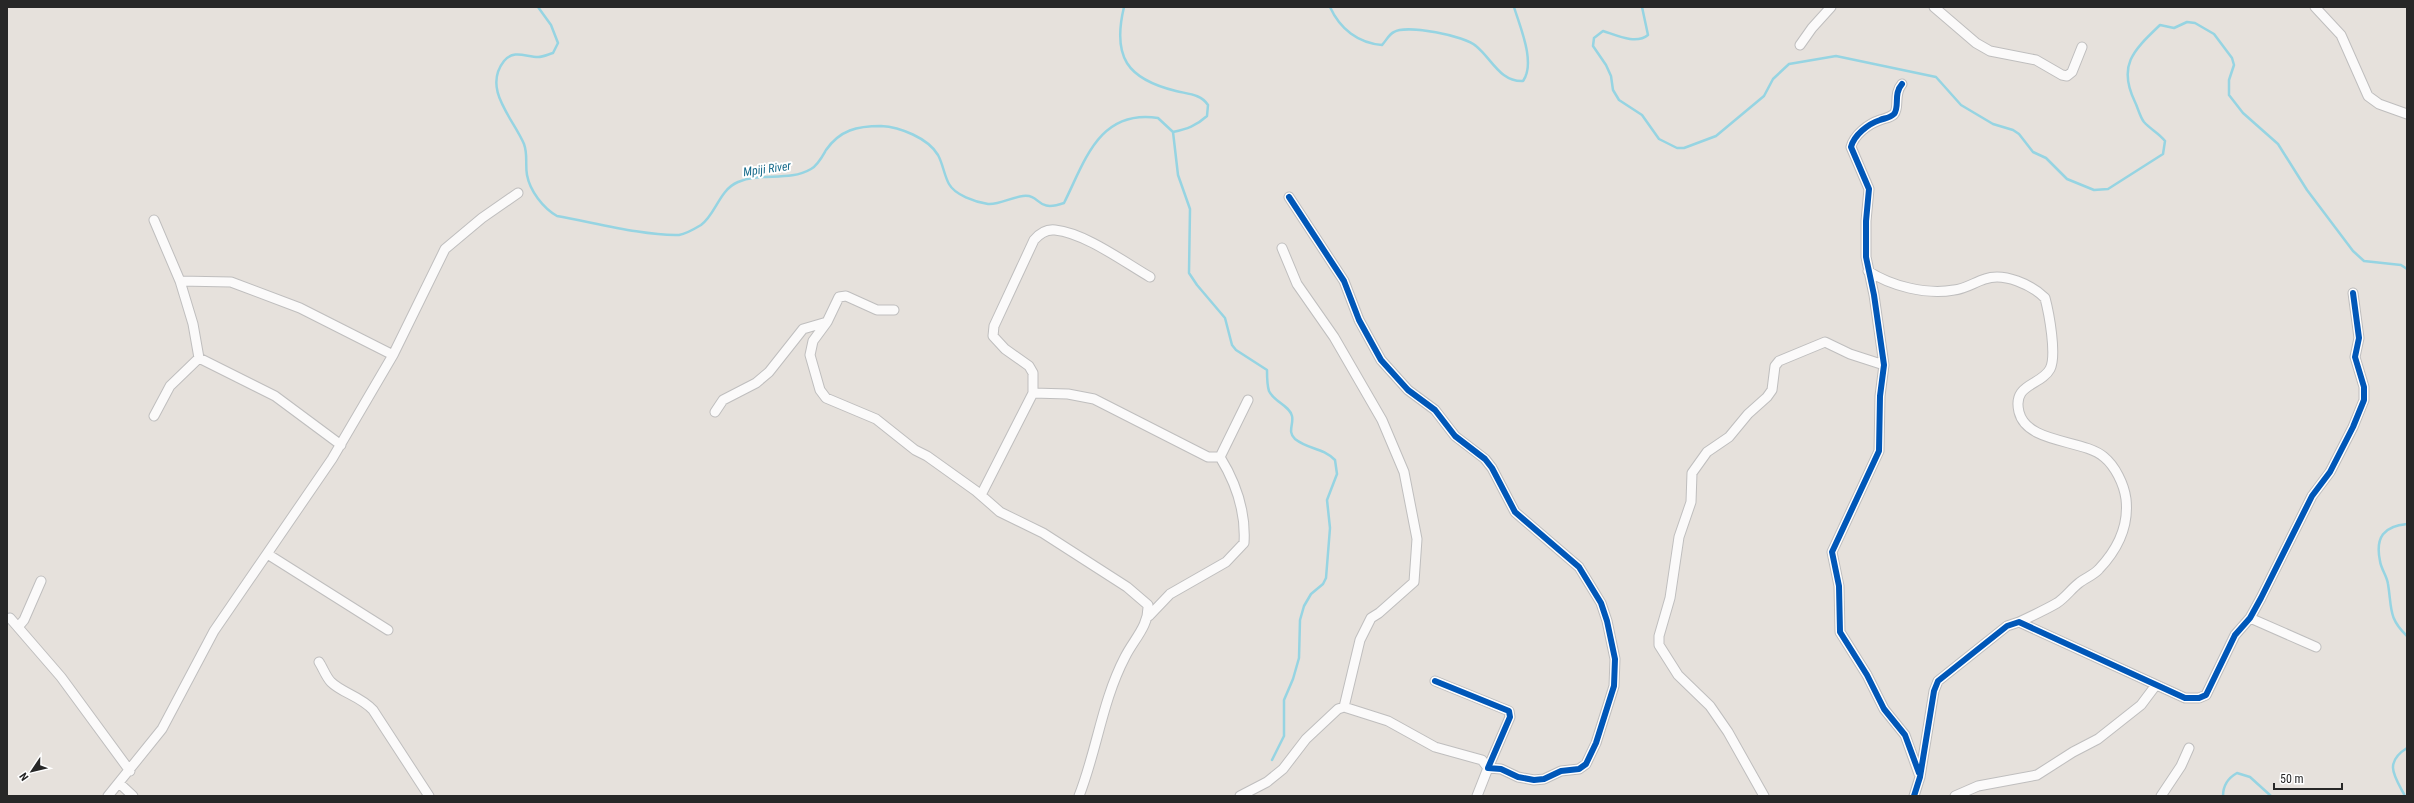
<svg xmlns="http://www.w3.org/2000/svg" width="2414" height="803" viewBox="0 0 2414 803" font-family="'Roboto Condensed',sans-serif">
	<rect width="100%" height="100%" fill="#e6e1dc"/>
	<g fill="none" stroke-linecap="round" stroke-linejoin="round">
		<path stroke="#96d4e2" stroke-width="2.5" d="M 538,7 L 551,25 L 558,43 L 553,53 C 549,54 543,57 538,57 C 526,57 514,49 504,61 C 482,89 513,118 524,144 C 528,155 525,164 527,175 C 530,191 543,208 557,216 C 592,222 644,236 679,235 C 685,234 696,228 701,225 C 716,214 719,190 738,182 C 761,172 789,182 811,169 C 818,165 822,157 826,150 C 840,130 857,126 881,126 C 900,127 928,138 938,155 C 943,164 944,175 949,184 C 955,195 975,202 988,204 C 999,205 1012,197 1023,196 C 1042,194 1035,213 1064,203 C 1085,161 1099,109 1158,118 L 1173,132
			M 1124,7 C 1112,57 1127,79 1176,91 C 1188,94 1201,94 1208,105 L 1207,116 C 1196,126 1187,129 1173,132
			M 1330,7 C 1340,29 1358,43 1382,45 C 1386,41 1389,34 1394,32 C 1406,24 1466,36 1476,46 C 1492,59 1500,82 1523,81 C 1536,63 1520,27 1514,7
			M 1642,7 L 1648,35 C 1636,45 1616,35 1603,31 L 1594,38 L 1593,46 L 1606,65 L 1611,76 L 1613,90 L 1619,100 L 1642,115 L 1659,139 L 1677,148 L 1684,148 L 1716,136 L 1764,96 L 1773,79 L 1789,64 L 1836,56 L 1936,77 L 1961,105 L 1993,124 L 2013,130 L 2019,134 L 2033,152 L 2046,158 L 2067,179 L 2094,190 L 2108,189 L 2163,154 L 2165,141 C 2159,133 2150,129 2144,122 C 2140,117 2138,108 2135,102 C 2117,65 2134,50 2160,25 L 2174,28 L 2187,22 L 2195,23 L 2214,34 L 2232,58 L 2234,65 L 2229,80 L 2229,95 L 2243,113 L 2278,144 L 2307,190 L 2353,251 L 2364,261 L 2401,265 L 2407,269
			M 1173,132 L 1178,175 L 1190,209 L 1189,273 L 1197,285 L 1225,318 L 1232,345 L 1236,350 L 1267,370 C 1267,376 1267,385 1269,391 C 1274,402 1289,405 1292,416 C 1294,424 1287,432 1295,439 C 1309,450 1322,447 1335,460 L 1337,474 L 1327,500 L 1330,528 L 1326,578 L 1323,584 L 1311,594 L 1304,606 L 1300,620 L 1299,658 L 1293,679 L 1284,700 L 1284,736 L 1272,760
			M 2407,524 C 2384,526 2375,537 2380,561 C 2381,569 2387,576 2388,584 C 2392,608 2388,618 2407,636
			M 2223,796 C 2223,786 2228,778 2237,773 L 2250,777 L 2271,796
			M 2405,796 C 2395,777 2383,763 2407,748"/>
		<g stroke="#bfbebe" stroke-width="11">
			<path id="street" d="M 1934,7 L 1976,43 L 1990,51 L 2036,60 L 2062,75 L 2067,76 L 2072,72 L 2082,47
				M 2315,7 L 2341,35 L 2368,96 L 2379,104 L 2407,114
				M 1800,45 L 1812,28 L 1831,7
				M 1902,84 C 1893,94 1900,107 1894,114 C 1890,118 1885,118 1880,120 C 1868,124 1854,135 1851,147 L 1869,189 L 1866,221 L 1866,257 L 1874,295 L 1884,365 L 1880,396 L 1879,451 L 1832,552 L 1839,586 L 1840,632 L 1867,675 L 1884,709 L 1905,735 L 1919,774
				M 1289,197 L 1344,281 L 1359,320 L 1381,360 L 1408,390 L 1435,410 L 1455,436 L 1485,459 L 1492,468 L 1515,512 L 1579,567 L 1601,603 L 1607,621 L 1615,659 L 1614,686 L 1596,743 L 1586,764 L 1579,769 L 1561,771 L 1544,779 L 1534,780 L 1518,777 L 1501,769 L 1488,768 L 1510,717 L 1509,711 L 1435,681
				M 154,220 L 180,281 L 193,324 L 199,358 L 170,386 L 154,416
				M 1282,248 L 1297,284 L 1334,337 L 1382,420 L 1404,472 L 1417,539 L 1414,582 L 1379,613 L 1371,618 L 1360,640 L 1344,707
				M 1868,271 C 1891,286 1926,295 1954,290 C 1965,289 1975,282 1985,279 C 2004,272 2032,285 2045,298 C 2049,313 2057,356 2050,369 C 2041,386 2012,383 2019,412 C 2027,444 2083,439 2104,457 C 2115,466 2124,484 2126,499 C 2129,526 2118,549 2099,569 C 2094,575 2085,578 2079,583 C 2071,589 2066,597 2057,603 C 2045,610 2032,616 2019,622
				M 180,281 L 231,282 L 300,308 L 393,355
				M 827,322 L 813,341 L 810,355 L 820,390 L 826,398 L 876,419 L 915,450 L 927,456 L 976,491 L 1000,512 L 1043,533 L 1127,587 L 1148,605 C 1149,626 1134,639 1125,657 C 1102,701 1097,750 1079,796
				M 199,358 L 275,396 L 341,445
				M 1033,393 L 1068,394 L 1094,399 L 1208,457 L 1220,457
				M 715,412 L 723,400 L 756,383 L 769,372 L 803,329 L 827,322 L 839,297 L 846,296 L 877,310 L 894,310
				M 981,495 L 1033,393 L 1033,373 L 1029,366 L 1005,349 L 993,336 L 994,326 L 1034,240 C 1040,233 1046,229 1055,230 C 1085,233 1124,262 1150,277
				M 269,555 L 388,630
				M 1149,616 L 1170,594 L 1226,562 L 1244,543 C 1246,512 1236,483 1220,457 L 1248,400
				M 10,618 L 61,677 L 130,771
				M 2250,618 L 2316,647
				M 18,627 L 24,620 L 41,581
				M 319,662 C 323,668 326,677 331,682 C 342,693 360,696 373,710 L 429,796
				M 119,783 L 133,796
				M 108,796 L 162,729 L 214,631 L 332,459 L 393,355 L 445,249 L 482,218 L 518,193
				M 1240,796 L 1267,782 L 1283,769 L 1306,739 L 1338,709 L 1344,707 L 1388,721 L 1435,747 L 1482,760 L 1488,768 L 1477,796
				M 1764,796 L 1728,732 L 1710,706 L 1678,675 L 1659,645 L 1659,636 L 1670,598 L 1679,537 L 1691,502 L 1692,473 L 1707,452 L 1729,437 L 1748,414 L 1767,397 L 1772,390 L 1775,366 L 1779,361 L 1825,342 L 1850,354 L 1884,365
				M 1914,796 L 1920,777 L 1934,691 L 1938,681 L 2007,626 L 2019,622 L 2185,698 L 2199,698 L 2206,695 L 2235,635 L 2250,618 L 2261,598 L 2312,496 L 2330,472 L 2353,427 L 2364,400 L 2364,387 L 2355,357 L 2359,338 L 2353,293
				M 1955,796 L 1978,786 L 2037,775 L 2073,752 L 2098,739 L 2141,705 L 2156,685
				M 2161,796 L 2181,766 L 2189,748"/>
		</g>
		<use href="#street" stroke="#fbfafa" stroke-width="9"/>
		<g stroke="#fff" stroke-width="8">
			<path id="cycleway" d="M 1902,84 C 1893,94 1900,107 1894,114 C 1890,118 1885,118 1880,120 C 1868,124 1854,135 1851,147 L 1869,189 L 1866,221 L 1866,257 L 1874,295 L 1884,365 L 1880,396 L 1879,451 L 1832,552 L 1839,586 L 1840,632 L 1867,675 L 1884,709 L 1905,735 L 1919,773
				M 1289,197 L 1344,281 L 1359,320 L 1381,360 L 1408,390 L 1435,410 L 1455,436 L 1485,459 L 1492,468 L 1515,512 L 1579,567 L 1601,603 L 1607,621 L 1615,659 L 1614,686 L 1596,743 L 1586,764 L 1579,769 L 1561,771 L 1544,779 L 1534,780 L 1518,777 L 1501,769 L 1488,768 L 1510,717 L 1509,711 L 1435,681
				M 1914,796 L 1920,777 L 1934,691 L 1938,681 L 2007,626 L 2019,622 L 2185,698 L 2199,698 L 2206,695 L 2235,635 L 2250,618 L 2261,598 L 2312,496 L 2330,472 L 2353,427 L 2364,400 L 2364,387 L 2355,357 L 2359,338 L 2353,293"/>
		</g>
		<use href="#cycleway" stroke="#0057b8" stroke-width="6"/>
	</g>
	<g text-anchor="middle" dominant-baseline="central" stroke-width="4" stroke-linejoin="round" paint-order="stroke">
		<g font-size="12" font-style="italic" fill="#176b8b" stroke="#fff">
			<text transform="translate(767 169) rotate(-8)">Mpiji River</text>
		</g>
	</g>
	<rect width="2414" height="803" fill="none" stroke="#272727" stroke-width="16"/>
	<g transform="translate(32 771) rotate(235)" stroke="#ffffff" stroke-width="3" paint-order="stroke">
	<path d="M0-3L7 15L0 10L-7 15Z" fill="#272727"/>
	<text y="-6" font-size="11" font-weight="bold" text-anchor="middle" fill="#272727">N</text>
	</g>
	<path d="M2274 783v6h68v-6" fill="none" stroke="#272727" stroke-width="2"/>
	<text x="2280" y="783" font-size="12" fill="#272727" stroke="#ffffff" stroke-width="3" paint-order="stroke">50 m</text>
</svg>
